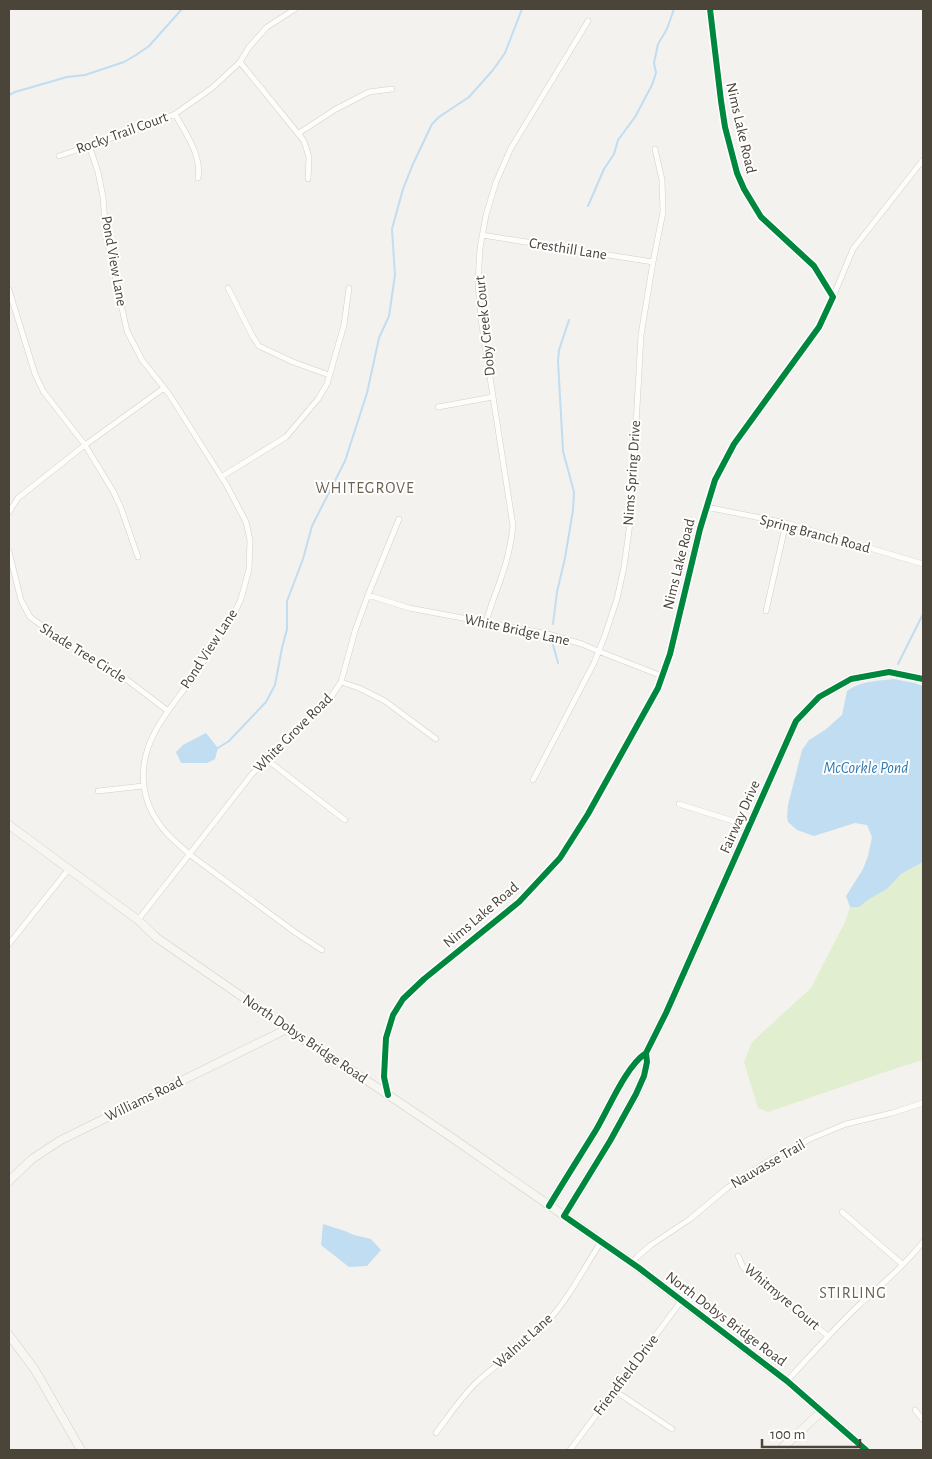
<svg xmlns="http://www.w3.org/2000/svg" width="932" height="1459" viewBox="0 0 932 1459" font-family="'Alegreya Sans',sans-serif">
	<rect width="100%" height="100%" fill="#f4f2ee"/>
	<path fill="#e1eecf" d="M 923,862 L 923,1060 L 900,1067 L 768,1112 L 758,1108 L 744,1062 L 752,1042 L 811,988 L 845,922 L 850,907 L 859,907 L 869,899 L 887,889 L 901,874 Z"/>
	<path fill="#c0ddf1" d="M 894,679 L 914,683 L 923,686 L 923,862 L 901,874 L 887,889 L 869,899 L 859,907 L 850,907 L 846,896 L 863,869 L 868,856 L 872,837 L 867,825 L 855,823 L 814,836 L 797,830 L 788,822 L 787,817 L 788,805 L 802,750 L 809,740 L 825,730 L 842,715 L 847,691 C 860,681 878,681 894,679 Z
		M 206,733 L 218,748 L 215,759 L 207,763 L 181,763 L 176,752 L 183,745 Z
		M 323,1224 L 345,1231 L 354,1235 L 371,1239 L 381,1250 L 367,1266 L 349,1267 L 321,1245 Z"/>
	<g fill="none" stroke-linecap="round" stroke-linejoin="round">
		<path stroke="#c0ddf1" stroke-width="2" d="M 9,95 L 15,92 L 67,77 L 85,75 L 124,62 L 136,55 L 149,46 L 182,9
			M 588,206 L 604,169 L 614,154 L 618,140 L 635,117 L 652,85 L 656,73 L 654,63 L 658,44 L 667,29 L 674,9
			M 553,624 L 557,592 L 565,558 L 573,510 L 574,492 L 563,451 L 558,361 L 559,350 L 569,320
			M 552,641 L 558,663
			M 898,664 L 923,614
			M 218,748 L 229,741 L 266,702 L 275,685 L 282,648 L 287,629 L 287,601 L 303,559 L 312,526 L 345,461 L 367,393 L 379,338 L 389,316 L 395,275 L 392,229 L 403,189 L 413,164 L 432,124 L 439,117 L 469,97 L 493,70 L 505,53 L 522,9"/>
		<g stroke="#d2d0cb" stroke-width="6">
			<path id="street" d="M 240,62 L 304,141 L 309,157 L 308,179
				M 175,114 C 186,134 202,156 198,178
				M 299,133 L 336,109 L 369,92 L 392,89
				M 89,145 L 98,172 L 103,197 L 106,236 L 127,331 L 142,360 L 169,394 L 226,484 L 246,522 L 250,540 L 249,569 L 241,599 L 233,616 L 224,632 C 210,652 196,672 182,692 C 173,704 163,717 156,730 C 137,764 139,800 164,830 C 171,839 181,846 189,854 L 296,933 L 322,950
				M 59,156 L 133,131 L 175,114 L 212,88 L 240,62 L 249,47 L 267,27 L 295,9
				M 482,235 L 653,262
				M 228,288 L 253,337 L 259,346 L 293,362 L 329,375
				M 9,290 L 35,374 L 43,391 L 85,445 L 113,491 L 121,508 L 138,557
				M 833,297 L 853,249 L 923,160
				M 438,407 L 493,397
				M 221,477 L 286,437 L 318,399 L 327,384 L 344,325 L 349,288
				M 706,507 L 786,523 L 923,564
				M 9,512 L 18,498 L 85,445 L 164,388
				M 9,552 L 21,600 L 30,617 L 59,638 L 126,679 L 168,711
				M 368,595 L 409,608 L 548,634 L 582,644 L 598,651 L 662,676
				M 766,611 L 786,523
				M 486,623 C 490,606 497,591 502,575 C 508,559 511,543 513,526 L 481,319 L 478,283 L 480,248 L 486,215 L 496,182 L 511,148 L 588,21
				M 341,682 L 359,688 L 385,701 L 436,739
				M 266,759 L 345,820
				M 533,780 L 594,663 L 605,635 L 617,599 L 624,567 L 631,516 L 641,335 L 653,262 L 663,212 L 662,180 L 655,149
				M 98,791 L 143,786
				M 679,804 L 749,826
				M 138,920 L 252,774 L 329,700 L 341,682 L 355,631 L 368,595 L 399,519
				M 9,944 L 68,870
				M 388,1094 L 384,1077 L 386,1038 L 393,1015 L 403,999 L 424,979 L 519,902 L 560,858 L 588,814 L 658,688 L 670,654 L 700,529 L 715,480 L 734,444 L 819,327 L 833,297 L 814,266 L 761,217 L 744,189 L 737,173 L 725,127 L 721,101 L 710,9
				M 842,1212 L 902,1264
				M 738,1256 L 743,1267 L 828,1336
				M 632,1263 L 637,1257 L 651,1245 L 690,1219 L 727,1188 L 767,1162 L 810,1139 L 846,1124 L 892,1113 L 923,1103
				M 787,1381 C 810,1356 833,1330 858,1306 C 881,1285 904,1266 923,1242
				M 615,1391 L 672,1429
				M 915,1410 L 923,1420
				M 436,1433 C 449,1416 461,1397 477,1382 C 499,1361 527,1345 547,1322 C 568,1300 584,1268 601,1242
				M 570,1450 L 682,1300"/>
		</g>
		<g stroke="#d3cfc5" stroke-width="9">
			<path id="secondary" d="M 9,825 L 138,920 L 157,938 L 260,1009 L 287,1029 L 348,1068 L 451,1137 L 632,1263 L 787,1381 L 866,1450
				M 9,1181 L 32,1159 L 61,1140 L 287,1029
				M 549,1206 C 564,1181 580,1156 596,1130 C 609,1108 626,1066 646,1053
				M 564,1216 L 610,1141 L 636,1094 L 644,1076 L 647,1062 L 646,1053 L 666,1013 L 796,721 L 819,697 L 851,679 L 889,672 L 923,679
				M 9,1335 L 35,1370 L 81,1450
				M 780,1450 L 821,1412"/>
		</g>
		<use href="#street" stroke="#fdfdfc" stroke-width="5"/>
		<use href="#secondary" stroke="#f7f6f1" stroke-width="8"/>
		<g stroke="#fff" stroke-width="9">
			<path id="cycleway" d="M 388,1095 L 384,1077 L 386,1038 L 393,1015 L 403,999 L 424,979 L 519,902 L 560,858 L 588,814 L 658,688 L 670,654 L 700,529 L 715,480 L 734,444 L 819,327 L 833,297 L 814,266 L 761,217 L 744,189 L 737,173 L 725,127 L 721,101 L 710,9
				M 549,1206 C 564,1181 580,1156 596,1130 C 609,1108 626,1066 646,1053
				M 866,1450 L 787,1381 L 639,1268 L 564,1216 L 610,1141 L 636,1094 L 644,1076 L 647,1062 L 646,1053 L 666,1013 L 796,721 L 819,697 L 851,679 L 889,672 L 923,679"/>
		</g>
		<use href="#cycleway" stroke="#00873e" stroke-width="6"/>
	</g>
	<g text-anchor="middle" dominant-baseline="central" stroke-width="4" stroke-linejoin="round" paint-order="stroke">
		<g font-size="15" fill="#4b4439" stroke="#fff">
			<text transform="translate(741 128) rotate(77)">Nims Lake Road</text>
			<text transform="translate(122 133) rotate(-20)">Rocky Trail Court</text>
			<text transform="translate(568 249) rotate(9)">Cresthill Lane</text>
			<text transform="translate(114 261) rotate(80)">Pond View Lane</text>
			<text transform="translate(485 326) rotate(-96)">Doby Creek Court</text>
			<text transform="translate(632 473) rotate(-86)">Nims Spring Drive</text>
			<text transform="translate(815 534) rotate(15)">Spring Branch Road</text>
			<text transform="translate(679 564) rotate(-76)">Nims Lake Road</text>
			<text transform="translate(517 630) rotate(12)">White Bridge Lane</text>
			<text transform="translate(209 649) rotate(-57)">Pond View Lane</text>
			<text transform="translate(83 653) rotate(32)">Shade Tree Circle</text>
			<text transform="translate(293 733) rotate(-45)">White Grove Road</text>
			<text transform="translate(740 817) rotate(-66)">Fairway Drive</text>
			<text transform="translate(481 915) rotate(-40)">Nims Lake Road</text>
			<text transform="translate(305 1039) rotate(34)">North Dobys Bridge Road</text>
			<text transform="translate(144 1099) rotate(-26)">Williams Road</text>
			<text transform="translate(768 1164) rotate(-30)">Nauvasse Trail</text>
			<text transform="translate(782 1297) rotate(40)">Whitmyre Court</text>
			<text transform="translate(726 1319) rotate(37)">North Dobys Bridge Road</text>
			<text transform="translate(523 1341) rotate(-42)">Walnut Lane</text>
			<text transform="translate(626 1375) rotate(-53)">Friendfield Drive</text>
		</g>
		<g font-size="16" letter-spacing="1" fill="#6e6250" stroke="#fff">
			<text x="365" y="488">WHITEGROVE</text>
			<text x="853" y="1293">STIRLING</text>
		</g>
		<g font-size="16" font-style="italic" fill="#2e7ab2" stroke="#fff">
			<text x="866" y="768">McCorkle Pond</text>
		</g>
	</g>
	<rect width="932" height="1459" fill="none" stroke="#4b4439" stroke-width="20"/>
	<path d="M762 1439v8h98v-8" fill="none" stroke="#4b4439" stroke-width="2.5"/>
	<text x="770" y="1439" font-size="15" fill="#4b4439" stroke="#ffffff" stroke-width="4" paint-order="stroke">100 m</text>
</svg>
